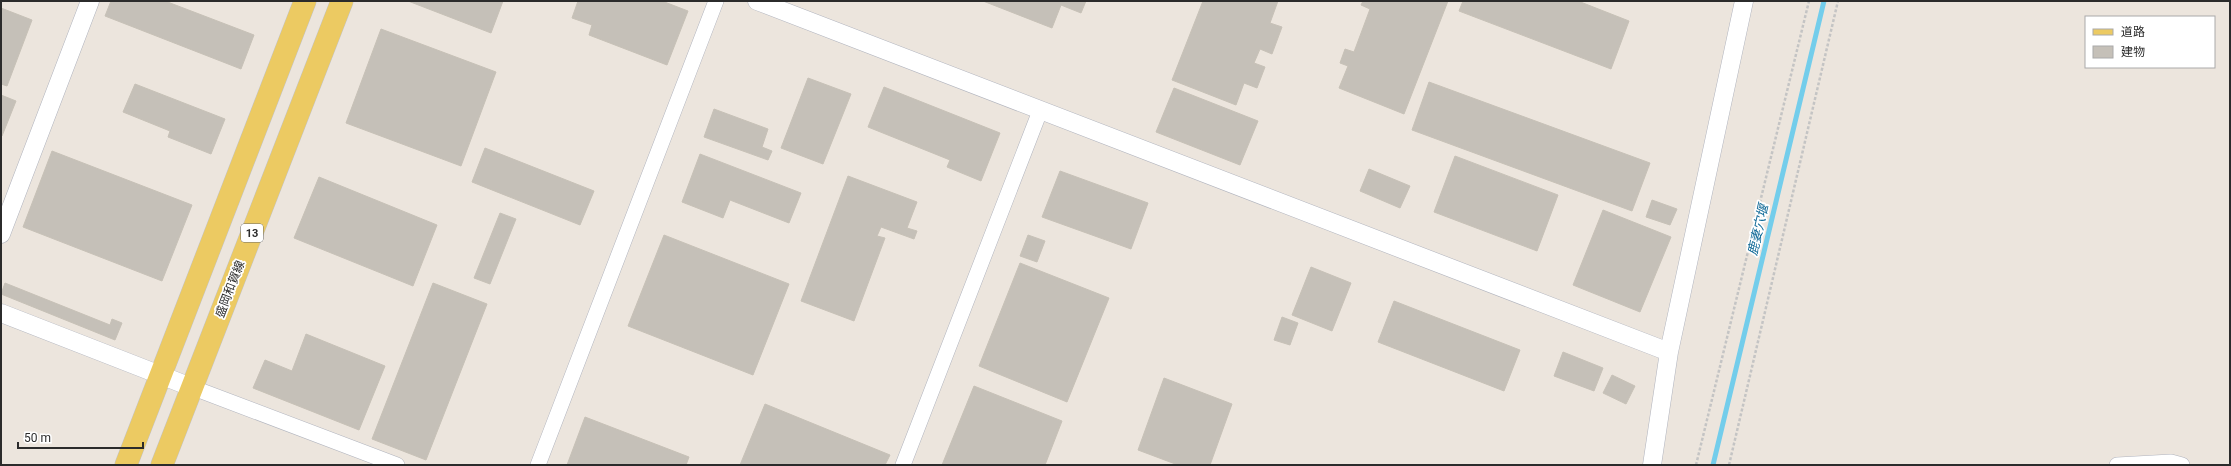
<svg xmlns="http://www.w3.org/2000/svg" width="2231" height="466" viewBox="0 0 2231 466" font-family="Roboto,'Noto Sans JP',sans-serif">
	<rect width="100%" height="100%" fill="#ece5dd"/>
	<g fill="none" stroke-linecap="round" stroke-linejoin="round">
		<path stroke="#73cdeb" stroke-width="5" d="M 1713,465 L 1824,1"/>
	</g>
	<path fill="#c5c0b8" stroke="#c7c1b7" d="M 111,1 L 165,1 L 254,35 L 241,69 L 105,16 Z
		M 408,1 L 503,1 L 491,33 Z
		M 578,1 L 662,1 L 688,11 L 667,65 L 589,35 L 592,25 L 572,18 Z
		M 983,1 L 1086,1 L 1081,13 L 1061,5 L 1052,28 Z
		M 1203,1 L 1278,1 L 1270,23 L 1282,27 L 1272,54 L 1260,49 L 1254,63 L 1265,67 L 1257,88 L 1244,83 L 1236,105 L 1172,80 Z
		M 1363,1 L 1448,1 L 1404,114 L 1339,88 L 1348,66 L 1340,63 L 1345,49 L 1354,52 L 1370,9 L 1361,5 Z
		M 1463,1 L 1578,1 L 1629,21 L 1611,69 L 1459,11 Z
		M 1,8 L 32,20 L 7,86 L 1,84 Z
		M 381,29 L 496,72 L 461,166 L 346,123 Z
		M 808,78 L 851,94 L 823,164 L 781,148 Z
		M 1429,82 L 1650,163 L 1632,211 L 1412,130 Z
		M 135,84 L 225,119 L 211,154 L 168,137 L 170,131 L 123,112 Z
		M 884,87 L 1000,133 L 981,181 L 947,167 L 950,160 L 868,127 Z
		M 1174,88 L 1258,121 L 1240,165 L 1156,132 Z
		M 1,95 L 16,101 L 2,136 L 1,136 Z
		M 714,109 L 768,129 L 762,147 L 772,151 L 768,160 L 704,137 Z
		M 485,148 L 594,191 L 580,225 L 472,182 Z
		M 52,151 L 192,205 L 162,281 L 23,227 Z
		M 700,154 L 801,193 L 789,223 L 730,200 L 723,218 L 682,202 Z
		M 1455,156 L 1558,195 L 1537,251 L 1434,212 Z
		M 1369,169 L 1410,186 L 1400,208 L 1360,191 Z
		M 1060,171 L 1148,203 L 1131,249 L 1042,217 Z
		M 848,176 L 917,202 L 907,228 L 917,231 L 914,239 L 881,227 L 877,236 L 885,238 L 854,321 L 801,301 Z
		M 319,177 L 437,225 L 413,286 L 294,238 Z
		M 1652,200 L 1677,209 L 1670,225 L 1646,217 Z
		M 1603,210 L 1671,237 L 1640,312 L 1573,285 Z
		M 500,213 L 516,219 L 490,284 L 474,278 Z
		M 664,235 L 789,284 L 753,375 L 628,326 Z
		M 1028,235 L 1045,241 L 1037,262 L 1020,256 Z
		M 1020,263 L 1109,298 L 1067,402 L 979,366 Z
		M 1311,267 L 1351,283 L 1332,331 L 1292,315 Z
		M 5,283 L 110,325 L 112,319 L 122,323 L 115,340 L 1,294 Z
		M 433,283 L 487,304 L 426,460 L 372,439 Z
		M 1394,301 L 1520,350 L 1504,391 L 1378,342 Z
		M 1282,317 L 1298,323 L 1290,345 L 1274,340 Z
		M 306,334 L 385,366 L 359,430 L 253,388 L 265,360 L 292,371 Z
		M 1563,352 L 1603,368 L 1594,391 L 1554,376 Z
		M 1612,375 L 1635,386 L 1626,404 L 1603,393 Z
		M 1164,378 L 1232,404 L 1210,465 L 1178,465 L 1138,450 Z
		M 974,386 L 1062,421 L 1045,465 L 942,465 Z
		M 765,404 L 890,455 L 885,465 L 740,465 Z
		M 585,417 L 689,457 L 686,465 L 567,465 Z"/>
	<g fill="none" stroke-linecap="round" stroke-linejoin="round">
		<g stroke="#b1b4be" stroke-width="16">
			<path id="minor" d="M 191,387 L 397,465
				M 538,465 L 716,1
				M 903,465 L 1040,111
				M 2117,465 L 2171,462 L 2182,465"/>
		</g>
		<g stroke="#b1b4be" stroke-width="19">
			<path id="tertiary" d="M 757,1 L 1669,352
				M 1,234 L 90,1
				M 1,313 L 191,387
				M 1652,465 L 1669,352 L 1744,1"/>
		</g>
		<g stroke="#c4c4c4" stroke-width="23">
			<path id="primary" d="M 126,465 L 305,1
				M 162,465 L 342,1"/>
		</g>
		<path stroke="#c4c4c4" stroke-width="2.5" stroke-dasharray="3 2" stroke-linecap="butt" d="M 1696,465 L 1809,1
			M 1729,465 L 1838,1"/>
		<use href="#minor" stroke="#fff" stroke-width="15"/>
		<use href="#tertiary" stroke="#fff" stroke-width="18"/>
		<use href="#primary" stroke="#ecca62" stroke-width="22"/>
	</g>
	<g text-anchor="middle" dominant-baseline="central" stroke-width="3.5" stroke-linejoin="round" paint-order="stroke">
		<rect fill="#fff" stroke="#6b6b6b" stroke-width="1" x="241" y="224" width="22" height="18" rx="3"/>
		<g font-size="11" font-weight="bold" fill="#2b2b2b">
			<text x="252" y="233">13</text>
		</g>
		<g font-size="12" fill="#2b2b2b" stroke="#fff">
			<text transform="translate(230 289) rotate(-69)">盛岡和賀線</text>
		</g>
		<g font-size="13" font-style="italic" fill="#126b98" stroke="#fff">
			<text transform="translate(1758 230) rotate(-77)">鹿妻穴堰</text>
		</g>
	</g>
	<rect width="2231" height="466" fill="none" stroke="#2b2b2b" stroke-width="4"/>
	<rect x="2085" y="16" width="130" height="52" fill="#ffffff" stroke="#aaaaaa"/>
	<rect x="2093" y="29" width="20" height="6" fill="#ecca62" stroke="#aaaaaa"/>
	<text x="2121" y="36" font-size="12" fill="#2b2b2b">道路</text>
	<rect x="2093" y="46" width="20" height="12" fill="#c5c0b8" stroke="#aaaaaa"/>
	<text x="2121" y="56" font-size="12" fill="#2b2b2b">建物</text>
	<path d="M18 442v6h125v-6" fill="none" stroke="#2b2b2b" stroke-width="2"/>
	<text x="24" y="442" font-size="12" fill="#2b2b2b" stroke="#ffffff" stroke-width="3" paint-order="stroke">50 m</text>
</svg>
